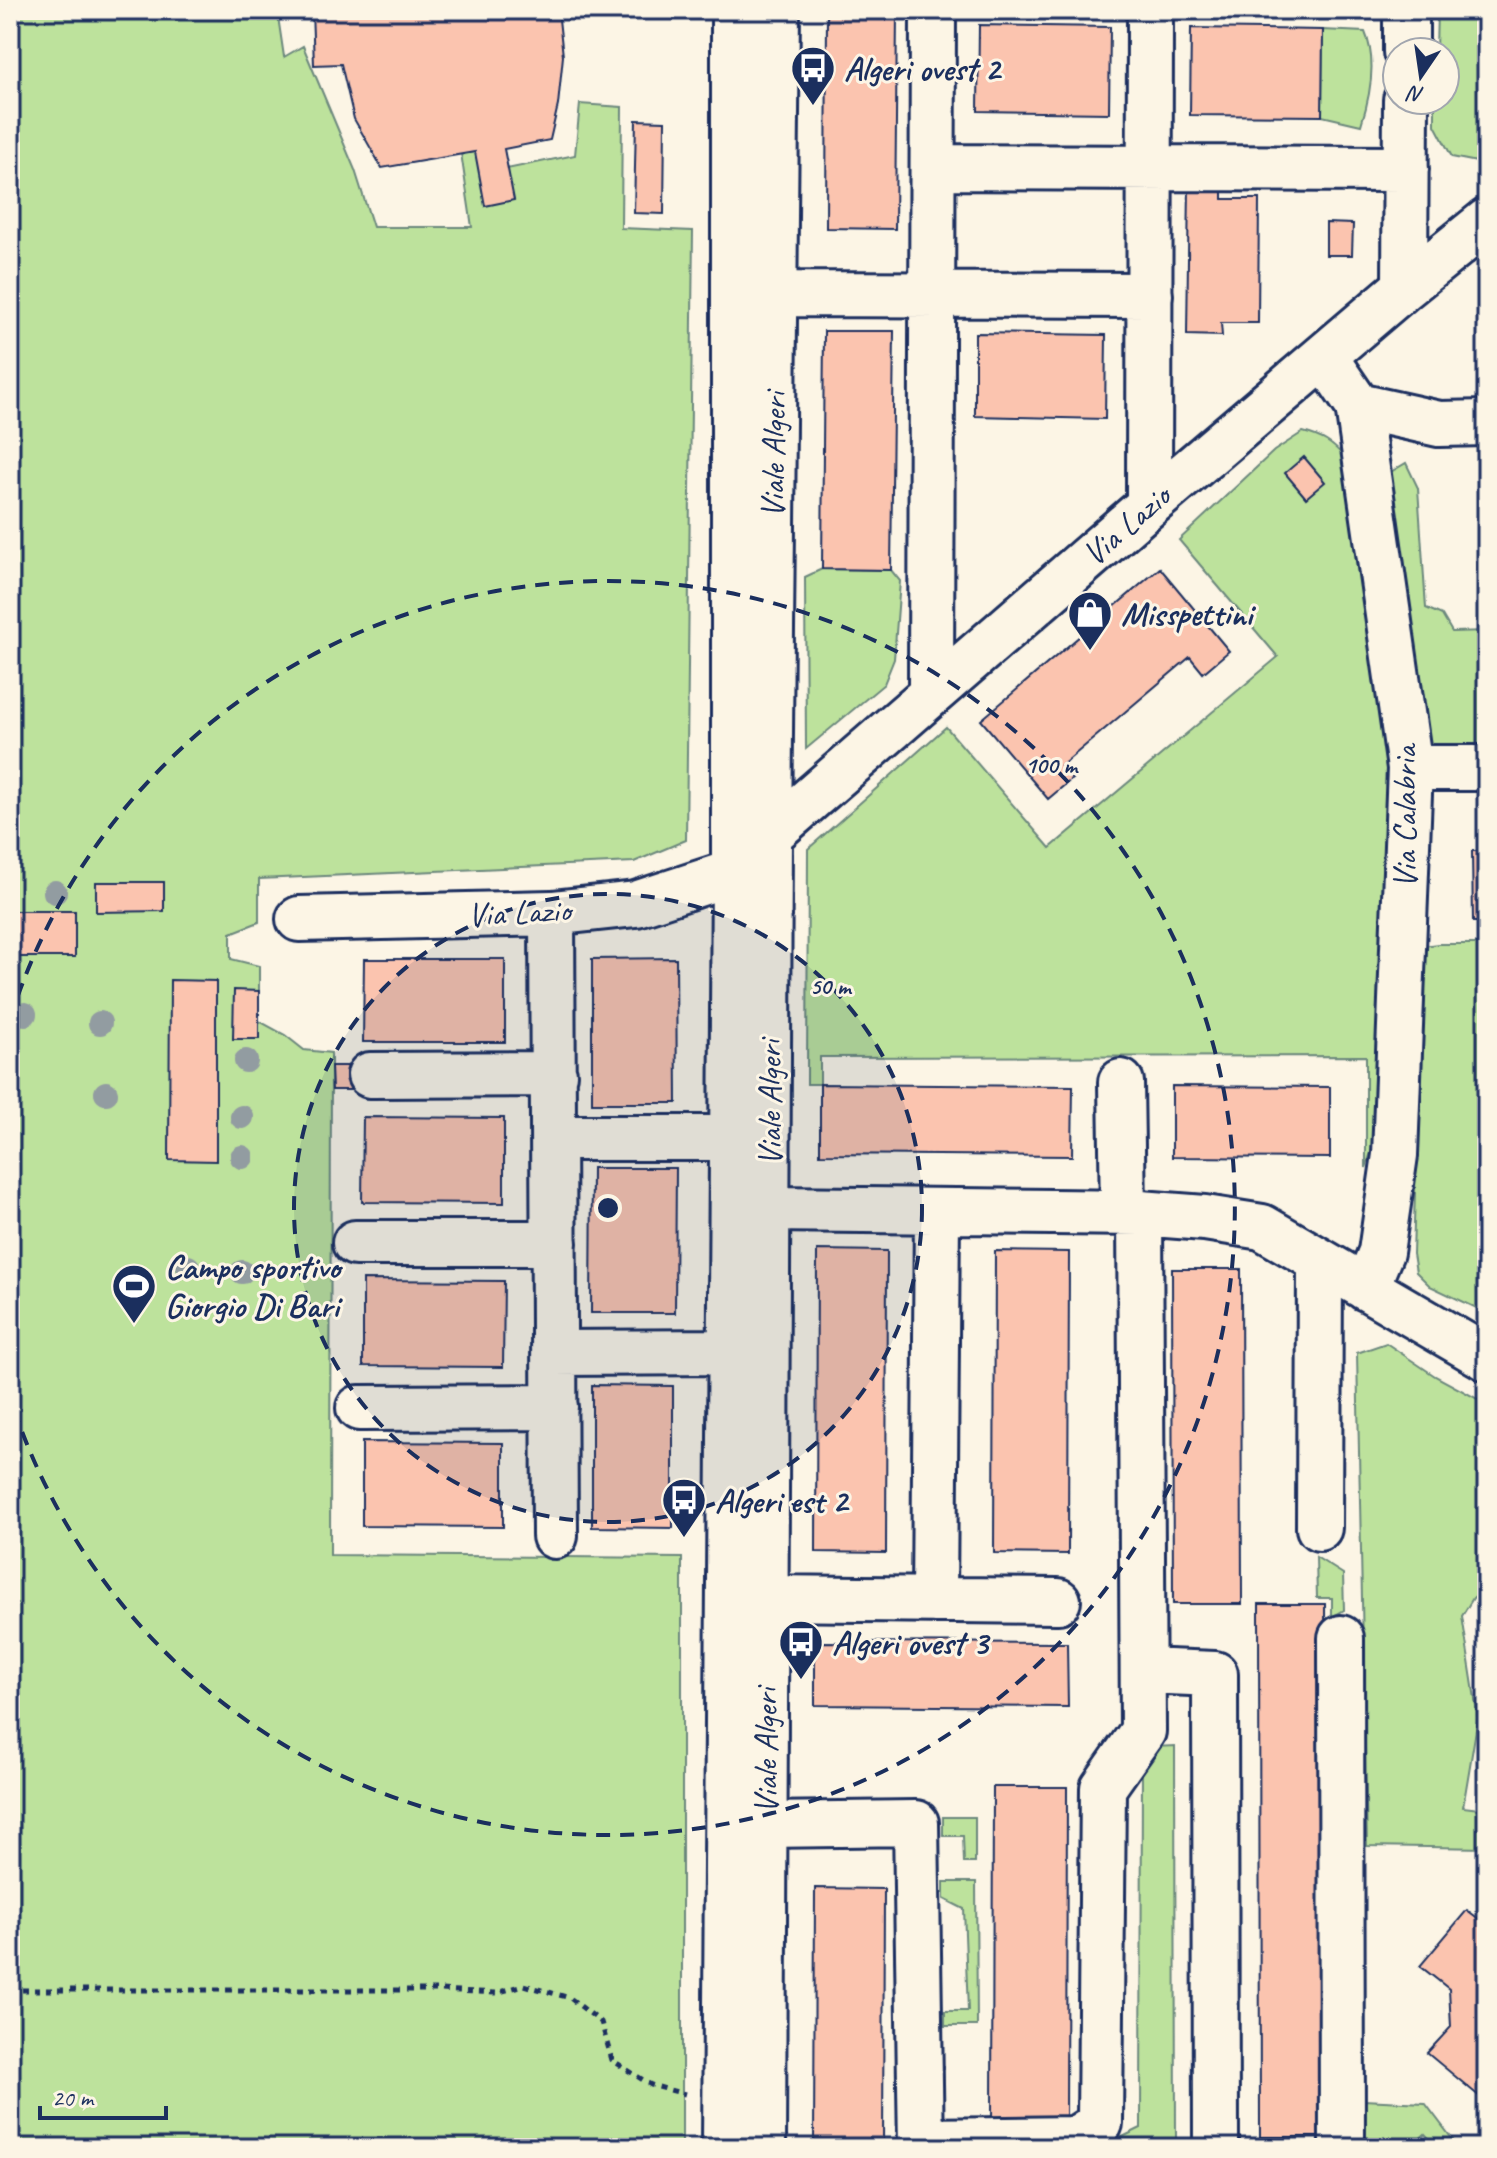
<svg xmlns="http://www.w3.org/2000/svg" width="1497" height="2158" viewBox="0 0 1497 2158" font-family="Caveat,sans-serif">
	<rect width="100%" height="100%" fill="#fcf5e5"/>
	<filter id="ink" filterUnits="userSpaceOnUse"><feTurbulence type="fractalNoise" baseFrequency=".0125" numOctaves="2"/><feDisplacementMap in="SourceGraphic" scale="16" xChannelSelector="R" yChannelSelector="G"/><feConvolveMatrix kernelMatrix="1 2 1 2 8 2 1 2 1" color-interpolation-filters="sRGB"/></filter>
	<g filter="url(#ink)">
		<path fill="#bde29c" stroke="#6c887d" stroke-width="2" d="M 10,10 L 277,10 L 284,57 L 303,46 L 355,170 L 373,227 L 472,227 L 461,153 L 475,152 L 507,169 L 575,155 L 580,104 L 622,107 L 621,228 L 693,231 L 686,840 L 634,862 L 259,879 L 259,922 L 231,933 L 231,959 L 259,966 L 259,1021 L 285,1035 L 304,1050 L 331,1053 L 330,1555 L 682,1558 L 682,2148 L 10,2148 Z
			M 1437,10 L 1487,10 L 1487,164 L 1452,157 L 1435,125 L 1435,100 L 1445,100 L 1445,52 L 1436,52 Z
			M 1323,30 L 1365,32 C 1377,60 1370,97 1361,125 L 1322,116 Z
			M 1303,432 C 1322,437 1333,443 1345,458 L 1390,776 L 1377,1133 L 1366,1168 L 1366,1056 L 820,1057 L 820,1084 L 807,1084 L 808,849 L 946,727 L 1050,848 L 1278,657 L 1179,540 L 1274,451 Z
			M 1406,463 L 1418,488 L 1426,608 L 1442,615 L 1452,632 L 1487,631 L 1487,751 L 1428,746 L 1389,473 Z
			M 822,569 L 891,570 L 900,581 L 894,659 L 884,684 L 806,749 L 805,577 Z
			M 1438,944 L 1487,944 L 1487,1313 L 1430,1286 L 1416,1272 L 1413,1254 L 1423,946 Z
			M 1386,1343 L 1435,1376 L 1487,1404 L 1487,1586 L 1473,1598 L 1462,1616 L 1478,1718 L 1463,1807 L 1487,1810 L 1487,1848 L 1367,1846 L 1357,1353 Z
			M 1316,1557 L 1343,1574 L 1344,1610 L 1332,1617 L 1332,1598 L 1317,1598 Z
			M 1175,1746 L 1176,2148 L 1100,2148 L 1141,2128 L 1142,1765 L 1154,1747 Z
			M 943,1817 L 975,1817 L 975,1863 L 964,1863 L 963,1836 L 943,1836 Z
			M 944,1882 L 976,1882 L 977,2026 L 945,2026 L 945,2011 L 968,2011 L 964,1909 L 944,1899 Z
			M 1363,2100 L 1425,2103 L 1459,2148 L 1438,2148 L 1425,2134 L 1409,2148 L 1362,2148 Z"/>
		<path fill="#fbc4af" stroke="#1b2f5e" stroke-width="2" d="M 312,10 L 558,10 L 563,56 L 558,105 L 550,140 L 504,149 L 514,200 L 485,206 L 475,152 L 382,168 L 354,119 L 341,64 L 314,65 Z
			M 827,10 L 897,10 L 895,229 L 826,228 Z
			M 979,25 L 1110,27 L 1109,113 L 978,111 Z
			M 1191,28 L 1323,30 L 1322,116 L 1190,115 Z
			M 636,120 L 665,121 L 664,214 L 634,213 Z
			M 1189,185 L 1223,186 L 1223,199 L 1259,199 L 1258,323 L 1221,323 L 1222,336 L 1187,335 Z
			M 1326,223 L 1353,224 L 1352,255 L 1326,255 Z
			M 824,331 L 894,331 L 891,570 L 822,569 Z
			M 975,333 L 1106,335 L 1105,419 L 975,416 Z
			M 1304,457 L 1325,482 L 1306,498 L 1285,473 Z
			M 1160,568 L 1229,651 L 1203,673 L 1190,657 L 1061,766 L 1072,779 L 1048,799 L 981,720 Z
			M 1472,851 L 1487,851 L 1487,922 L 1473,922 Z
			M 96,882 L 164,882 L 164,911 L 96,912 Z
			M 10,911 L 75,911 L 75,957 L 10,957 Z
			M 676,958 L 677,1103 L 592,1103 L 592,959 Z
			M 364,959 L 505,959 L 505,1042 L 363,1042 Z
			M 170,980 L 216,981 L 216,1161 L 169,1160 Z
			M 234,990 L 259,991 L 259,1039 L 233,1039 Z
			M 331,1066 L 356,1066 L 356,1090 L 332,1090 Z
			M 820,1084 L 1073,1086 L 1072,1156 L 820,1154 Z
			M 1172,1086 L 1330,1087 L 1330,1158 L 1172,1157 Z
			M 363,1117 L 504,1118 L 504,1203 L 362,1202 Z
			M 592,1168 L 676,1168 L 675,1313 L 591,1313 Z
			M 817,1250 L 887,1251 L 886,1553 L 816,1552 Z
			M 995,1251 L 1069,1252 L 1068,1554 L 994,1553 Z
			M 1172,1269 L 1241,1269 L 1242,1604 L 1173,1604 Z
			M 363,1280 L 504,1281 L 503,1367 L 363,1366 Z
			M 592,1385 L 673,1386 L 673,1528 L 592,1527 Z
			M 362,1442 L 503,1443 L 503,1527 L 362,1526 Z
			M 1259,1604 L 1325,1604 L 1327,2137 L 1260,2137 Z
			M 815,1642 L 1067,1643 L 1068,1707 L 815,1705 Z
			M 993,1787 L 1067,1787 L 1066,2126 L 992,2126 Z
			M 815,1888 L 884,1889 L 883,2148 L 814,2148 Z
			M 1467,1910 L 1487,1925 L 1486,2102 L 1427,2053 L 1451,2027 L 1449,1989 L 1420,1966 Z"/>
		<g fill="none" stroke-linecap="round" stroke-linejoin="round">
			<g stroke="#1b2f5e" stroke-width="50">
				<path id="minor" d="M 1406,52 L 1406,10
					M 933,167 L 1406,169
					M 1405,287 L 1406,100
					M 775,294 L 1150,295
					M 1324,356 L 1358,406 L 1410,768 L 1395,1155 L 1381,1252 L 1366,1288
					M 1358,406 L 1439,424 L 1487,423
					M 1149,505 L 1150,10
					M 931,692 L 933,10
					M 1410,768 L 1487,768
					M 769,835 L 1149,505 L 1405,287 L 1487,221
					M 552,913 L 555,1536
					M 299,919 L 552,913 L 636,904 L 734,872
					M 370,1075 L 554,1074
					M 1121,1082 L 1123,1213
					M 555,1138 L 733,1138
					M 769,1209 L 1140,1213 L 1205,1218 L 1262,1227 L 1487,1358
					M 355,1243 L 554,1243
					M 555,1353 L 731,1352
					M 359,1408 L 555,1407
					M 1319,1528 L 1320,1261
					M 766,1598 L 1058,1601
					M 934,1600 L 937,1211
					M 1341,1638 L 1342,2148
					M 1144,1671 L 1215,1674 L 1216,2148
					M 764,1825 L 916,1823 L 921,2148
					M 921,2141 L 1076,2139 L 1100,2123 L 1103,1788 L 1143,1731 L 1140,1213
					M 725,2148 L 734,872 L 734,10
					M 763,2148 L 769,835 L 777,10"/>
			</g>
			<path stroke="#1b2f5e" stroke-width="5" stroke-dasharray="6 6" stroke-linecap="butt" d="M 10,1990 L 440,1990 L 496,1993 L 524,1985 L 570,1998 L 601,2022 L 612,2060 L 651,2085 L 685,2094"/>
			<use href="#minor" stroke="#fcf5e5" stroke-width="44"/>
		</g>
		<g fill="#929ca1">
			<circle cx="55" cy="892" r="12"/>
			<circle cx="25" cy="1014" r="12"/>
			<circle cx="100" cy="1023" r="12"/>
			<circle cx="246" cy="1061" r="12"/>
			<circle cx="106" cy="1093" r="12"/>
			<circle cx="242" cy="1117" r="12"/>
			<circle cx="242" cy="1157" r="12"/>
			<circle cx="188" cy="1267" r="12"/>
			<circle cx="242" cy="1272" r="12"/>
		</g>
	</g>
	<circle cx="608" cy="1208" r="314" fill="#1b2f5e" fill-opacity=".12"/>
	<g fill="none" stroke="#1b2f5e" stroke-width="4" stroke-dasharray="14 10">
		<circle cx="608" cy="1208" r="314"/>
		<path d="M10 1019A627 627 0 1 1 10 1397"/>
	</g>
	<defs>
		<g id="bus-pin" transform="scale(2.3)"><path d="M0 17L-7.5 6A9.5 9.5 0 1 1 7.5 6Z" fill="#1b2f5e" stroke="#fcf5e5"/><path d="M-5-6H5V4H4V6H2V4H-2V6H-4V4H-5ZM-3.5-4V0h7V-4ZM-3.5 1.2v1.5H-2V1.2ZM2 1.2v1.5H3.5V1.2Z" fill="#fff"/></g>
		<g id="shop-pin" transform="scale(2.3)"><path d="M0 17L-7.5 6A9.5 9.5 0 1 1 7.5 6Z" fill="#1b2f5e" stroke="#fcf5e5"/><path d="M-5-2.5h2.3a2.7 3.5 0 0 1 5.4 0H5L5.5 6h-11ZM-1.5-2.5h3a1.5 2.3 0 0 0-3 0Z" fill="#fff"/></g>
		<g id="stadium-pin" transform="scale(2.3)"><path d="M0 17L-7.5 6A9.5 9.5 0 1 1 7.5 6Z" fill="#1b2f5e" stroke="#fcf5e5"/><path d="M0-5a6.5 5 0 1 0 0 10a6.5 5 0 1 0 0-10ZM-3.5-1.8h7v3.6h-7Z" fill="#fff"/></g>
	</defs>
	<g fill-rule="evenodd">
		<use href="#bus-pin" x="813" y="68"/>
		<use href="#shop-pin" x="1090" y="613"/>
		<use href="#stadium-pin" x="134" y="1286"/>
		<use href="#bus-pin" x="684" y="1500"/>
		<use href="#bus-pin" x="801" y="1642"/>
	</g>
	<g text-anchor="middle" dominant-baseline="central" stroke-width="6" stroke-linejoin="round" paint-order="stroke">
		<g font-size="34" font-weight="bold" fill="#1b2f5e" stroke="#fcf5e5" text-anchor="start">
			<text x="844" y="68">Algeri ovest 2</text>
			<text x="1121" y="613">Misspettini</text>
			<text x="165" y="1266">Campo sportivo<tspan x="165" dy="39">Giorgio Di Bari</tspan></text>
			<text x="715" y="1500">Algeri est 2</text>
			<text x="832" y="1642">Algeri ovest 3</text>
		</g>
		<g font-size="34" fill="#1b2f5e" stroke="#fcf5e5">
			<text transform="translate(773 455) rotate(-89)">Viale Algeri</text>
			<text transform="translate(1126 525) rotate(-41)">Via Lazio</text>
			<text transform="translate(1404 817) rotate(-90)">Via Calabria</text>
			<text transform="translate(519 912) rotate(-3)">Via Lazio</text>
			<text transform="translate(769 1103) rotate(-90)">Viale Algeri</text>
			<text transform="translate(765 1751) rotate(-90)">Viale Algeri</text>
		</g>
	</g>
	<circle cx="608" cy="1208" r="12" fill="#1b2f5e" stroke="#fcf5e5" stroke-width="4"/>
	<g font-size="24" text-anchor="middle" font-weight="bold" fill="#1b2f5e" stroke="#fcf5e5" stroke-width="6" stroke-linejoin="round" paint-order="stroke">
		<text x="1051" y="773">100 m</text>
		<text x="830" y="994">50 m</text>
	</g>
	<rect width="1497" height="2158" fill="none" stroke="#fcf5e5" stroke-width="40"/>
	<rect x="20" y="20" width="1457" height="2118" fill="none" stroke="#1b2f5e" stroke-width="3" filter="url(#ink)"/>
	<g transform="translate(1421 76) rotate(193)"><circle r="38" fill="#fcf5e5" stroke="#a2a6af" stroke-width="2"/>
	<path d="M0-6L14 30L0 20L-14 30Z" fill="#1b2f5e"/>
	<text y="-12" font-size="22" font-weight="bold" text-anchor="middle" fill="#1b2f5e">N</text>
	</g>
	<path d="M40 2106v12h126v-12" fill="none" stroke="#1b2f5e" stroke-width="4"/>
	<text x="52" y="2106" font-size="24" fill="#1b2f5e" stroke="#fcf5e5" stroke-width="6" paint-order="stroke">20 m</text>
</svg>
